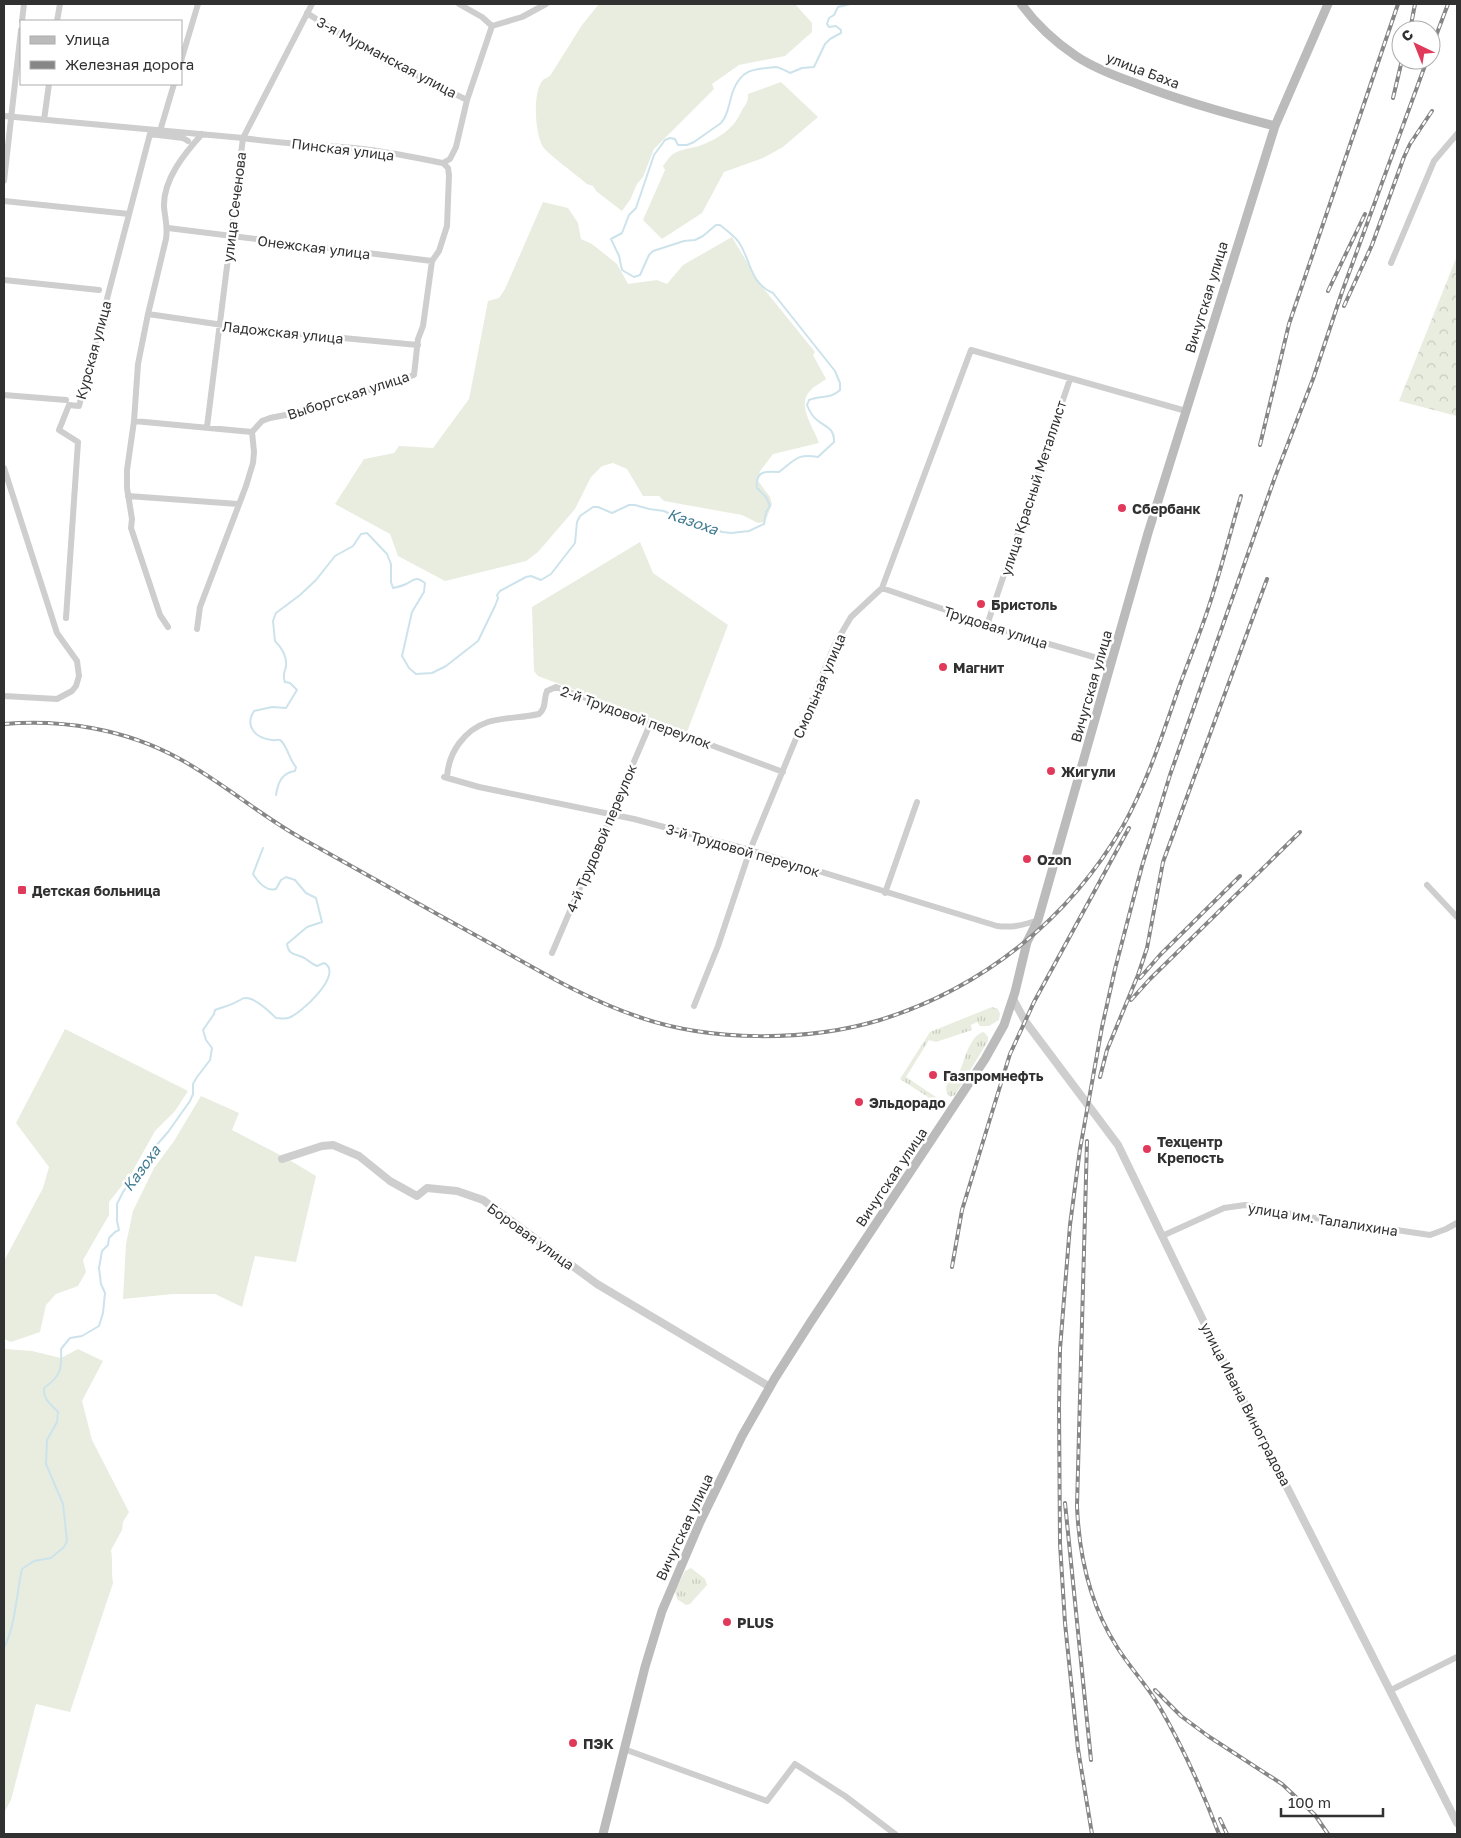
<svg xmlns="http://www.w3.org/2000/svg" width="1461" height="1838" viewBox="0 0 1461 1838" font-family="'Golos Text',sans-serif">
	<defs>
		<pattern id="grass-tufts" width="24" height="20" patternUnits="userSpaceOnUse" patternTransform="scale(1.25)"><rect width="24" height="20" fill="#e8eddf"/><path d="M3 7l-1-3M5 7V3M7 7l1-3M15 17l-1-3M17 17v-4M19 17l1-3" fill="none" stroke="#c7ccc0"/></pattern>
		<pattern id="forest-crowns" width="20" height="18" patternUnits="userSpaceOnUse" patternTransform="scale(1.25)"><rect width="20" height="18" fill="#e8eddf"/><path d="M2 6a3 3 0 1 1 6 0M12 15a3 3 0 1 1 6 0" fill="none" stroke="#c7ccc0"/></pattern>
	</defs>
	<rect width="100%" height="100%" fill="#fff"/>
	<path fill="url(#grass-tufts)" d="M 992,1007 L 998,1009 L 1000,1014 L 999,1020 L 989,1026 L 980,1026 L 977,1022 L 971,1025 L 972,1030 L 936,1042 L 929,1040 L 906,1077 L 942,1101 L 944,1104 L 942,1106 L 900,1079 L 930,1032 Z
		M 984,1032 L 988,1037 L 988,1041 L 955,1095 L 950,1097 C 946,1092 944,1087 949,1082 L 952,1082 C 955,1077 959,1073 961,1068 C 965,1058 971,1034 984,1032 Z
		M 691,1568 L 705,1579 L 707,1585 L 690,1604 L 686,1605 L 677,1599 L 675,1591 L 685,1571 Z"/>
	<path fill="url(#forest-crowns)" d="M 1457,256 L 1457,416 L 1399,401 Z"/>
	<path fill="#e8eddf" d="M 599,4 L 795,4 L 812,23 L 812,32 L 785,56 L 739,65 L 712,84 L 714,89 L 654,149 L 643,177 L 637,184 L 630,200 L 622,211 L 596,191 L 593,186 L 587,184 C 579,177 548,154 543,147 C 535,134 532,92 543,80 C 544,79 548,77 550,76 L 582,25 Z
		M 781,82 L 818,117 L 783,147 L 763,158 L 724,172 L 702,213 L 662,239 L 643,220 L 665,170 L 663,166 C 666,162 669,157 673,154 C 681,149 689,149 699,146 C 716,140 734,129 741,112 C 745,104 748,105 748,94 Z
		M 543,202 L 568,208 L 578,223 L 581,239 L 592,244 L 617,264 L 628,284 L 657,280 L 667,284 L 683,265 L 732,237 L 760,284 L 815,352 L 813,355 L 826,379 C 821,383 814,386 810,391 C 796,405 814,428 819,443 L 773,454 L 760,471 L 758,481 L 770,497 L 772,504 L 765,522 L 758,523 L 742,515 L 664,501 L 659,496 L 643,496 L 627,469 L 613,463 L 602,466 L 591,477 L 575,509 L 538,552 L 526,561 L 445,581 L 398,556 L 390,534 L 335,504 L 364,459 L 394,453 L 399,446 L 433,448 L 469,399 L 488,301 L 499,298 L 505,289 Z
		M 640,542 L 653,573 L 728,625 L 687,732 L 538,676 L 534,671 L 532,607 Z
		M 65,1029 L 188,1091 L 175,1111 L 155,1131 L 131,1174 L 109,1202 L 109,1215 L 83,1260 L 86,1272 L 78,1286 L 56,1294 L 46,1305 L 40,1332 L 11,1342 L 4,1339 L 4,1261 L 43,1188 L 49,1167 L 16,1123 Z
		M 201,1096 L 239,1113 L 232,1130 L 286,1158 L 316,1176 L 296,1262 L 255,1256 L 242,1307 L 215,1294 L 173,1294 L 123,1299 L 126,1244 L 133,1211 L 154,1168 L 174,1141 Z
		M 5,1349 L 32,1351 L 61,1358 L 78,1349 L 103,1361 L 82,1401 L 92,1440 L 129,1512 L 123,1522 L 122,1530 L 111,1550 C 113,1561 111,1571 113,1583 L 70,1712 L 36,1704 L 11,1800 L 4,1813 L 4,1352 Z"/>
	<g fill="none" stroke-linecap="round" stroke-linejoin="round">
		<path stroke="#cde3ec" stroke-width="2" d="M 276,795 C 278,782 282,773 295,771 L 296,767 C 290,761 286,743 280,740 C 278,739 275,741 272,740 C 256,738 244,727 254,711 L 272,707 L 286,708 L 297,690 L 290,683 L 285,682 C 282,675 285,672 286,666 C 287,656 281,647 275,641 L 273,621 L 276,613 L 300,595 L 316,580 L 335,556 L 353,546 L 361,534 L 367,533 L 387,554 L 391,564 L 391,582 L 393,588 C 398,587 402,586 406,584 C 415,579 416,576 425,583 L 424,592 L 412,612 L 402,656 L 409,668 L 416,674 L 432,673 L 446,666 L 478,641 L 495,606 L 498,598 L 497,595 L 500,591 L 526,577 L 531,576 L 541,580 L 551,574 L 575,543 L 577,522 L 580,516 L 593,507 L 598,507 L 612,513 L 629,505 L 635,505 L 649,509 L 664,511 L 690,523 L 707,525 L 722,532 L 731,533 L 749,531 L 764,524 L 766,512 L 770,506 L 766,497 L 757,488 C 755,471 765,471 779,472 C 795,460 797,453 818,457 L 834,442 C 835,428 825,427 817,420 C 813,417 809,410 807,405 L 809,400 C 821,395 831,399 840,390 L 840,383 L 835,371 L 773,293 C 749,283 751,259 738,241 C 733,235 726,230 720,225 L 716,225 L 703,236 L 695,240 L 684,241 L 653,251 L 649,255 L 640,275 L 634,277 L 622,270 L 619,256 L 611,239 L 622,233 L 629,215 L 636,208 L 654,155 L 665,140 L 670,138 L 675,139 L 678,145 L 687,145 L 694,142 L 721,123 C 729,115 729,101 733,91 C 742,68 755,69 776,67 C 779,67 786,71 790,73 L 802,68 L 814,67 L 825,44 L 830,39 L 841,33 L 841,30 L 836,26 L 829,27 L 827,24 L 829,18 L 834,15 L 838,7 L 850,4
			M 4,1648 C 16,1623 16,1596 22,1569 L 34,1561 L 51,1558 L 64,1547 L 67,1541 L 63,1504 L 46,1464 L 47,1440 L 57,1422 L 58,1412 C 51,1404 43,1400 44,1388 C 61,1376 62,1369 61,1349 L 70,1338 L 82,1336 L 99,1326 L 103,1313 L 105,1293 L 101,1284 L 99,1268 L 102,1251 L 108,1245 L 109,1238 L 115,1232 L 119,1230 L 117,1221 L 117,1204 L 123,1192 L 142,1167 L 148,1155 L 168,1132 L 190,1101 L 193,1094 L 193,1084 L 197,1077 L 210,1060 L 212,1048 L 206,1040 L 203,1030 L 214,1014 L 215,1010 C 222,1007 230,1006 238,1001 C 241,1000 242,998 245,998 C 254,997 270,1012 276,1018 C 279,1018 284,1019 288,1018 C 300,1015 345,973 324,963 L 317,966 C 312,964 310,962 306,959 C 297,953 289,957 287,944 L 307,927 L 322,922 L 316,898 L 306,893 L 295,880 L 286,877 L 281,880 L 276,889 C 266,892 258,882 253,874 L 263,848"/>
		<path stroke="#cecece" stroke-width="6" d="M 459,4 L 482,17 L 492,26
			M 307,13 C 357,47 413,73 467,100
			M 22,21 L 24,4
			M 57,21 L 60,4
			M 492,26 L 522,17 L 546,4
			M 181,61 L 198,4
			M 4,116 L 243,138 C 283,144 323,145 363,149 C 390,152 417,158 443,163
			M 44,120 L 49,84
			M 160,131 L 174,84
			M 443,163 L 450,159 L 456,147 L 467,100 L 492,26
			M 4,181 L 21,30
			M 4,201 L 129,214
			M 168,228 L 432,261
			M 1391,263 L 1434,161 L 1457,134
			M 4,280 L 99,290
			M 148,314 L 257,330 L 418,345
			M 4,395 L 66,400
			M 134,421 L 252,432
			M 207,427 L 243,138 L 312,4
			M 252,432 L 262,421 L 270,418 L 306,411 L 414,375 L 418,339 L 423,326 L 432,261 L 439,251 L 447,226 L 449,175 L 448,168 L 443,163
			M 4,468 L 57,633 L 77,661 L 79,676 L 76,686 L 72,691 L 57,699 L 4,696
			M 128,496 L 238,504
			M 882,588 L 1015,634 L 1111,662
			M 66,618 L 78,442 L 59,430 L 69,405 L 79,406 L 150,134 L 183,138 L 188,141
			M 987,625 L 1070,379
			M 168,627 L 160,615 L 131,528 L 132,519 L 127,488 L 127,470 L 134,421 L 138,364 L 148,314 L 166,239 C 168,227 165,218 164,207 C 163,179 185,153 202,134
			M 197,629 L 200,607 L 246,486 L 253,463 L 254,452 L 252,432
			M 444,777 L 479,787 L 634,819 L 750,850 L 997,926 C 1012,928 1024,925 1038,920
			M 447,778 C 448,753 464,730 488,722 C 504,717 522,718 539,714 C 547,707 543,700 547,691 L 556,687 L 783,772
			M 1427,885 L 1457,917
			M 885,893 L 917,802
			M 552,953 L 651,722
			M 694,1006 L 718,946 L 750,850 L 835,644 L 851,617 L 882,588 L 971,350 L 1186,411
			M 1162,1236 L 1224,1208 L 1245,1205 L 1302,1216 L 1430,1235 L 1446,1229 L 1457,1223
			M 1391,1690 L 1457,1657
			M 624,1749 L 767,1801 L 795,1764 L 845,1796 L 895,1834"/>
		<path stroke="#cecece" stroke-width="8" d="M 1013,999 L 1025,1021 L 1118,1145 L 1214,1343 L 1457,1823
			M 282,1159 L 322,1146 L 333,1145 L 359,1156 L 390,1181 L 417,1196 L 427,1188 L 457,1191 L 483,1200 L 597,1284 L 770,1387"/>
		<path stroke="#bbb" stroke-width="9" d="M 1021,4 C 1036,24 1055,42 1076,56 C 1094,68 1115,76 1135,83 C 1181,101 1228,114 1275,126
			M 603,1834 L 645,1667 L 662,1611 L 700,1522 L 742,1436 L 775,1378 L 810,1323 L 985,1059 L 1004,1025 L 1015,992 L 1027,942 L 1038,920 L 1148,533 L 1275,126 L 1328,4"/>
		<g stroke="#868686" stroke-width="4">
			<path id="rail" d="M 1410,30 L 1415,4
				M 1431,49 L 1448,4
				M 1393,98 L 1402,60
				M 1328,291 L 1365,214
				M 1344,306 L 1372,245 L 1404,157 L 1410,144 L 1432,111
				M 1260,445 L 1289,324 L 1398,4
				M 4,724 C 62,719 125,729 178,758 C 221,781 258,814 301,838 C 362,872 424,907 486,941 C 536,969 585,999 639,1017 C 711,1042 807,1042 880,1020 C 983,988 1069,919 1123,826 C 1147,783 1162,736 1178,690 C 1188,662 1200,634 1209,606 C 1221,570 1230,533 1241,496
				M 1140,978 L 1160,955 L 1240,876
				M 1131,1000 L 1150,979 L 1300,832
				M 1100,1077 L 1107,1050 L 1138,975 L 1147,948 L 1163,862 L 1267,579
				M 1087,1141 L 1077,1506 C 1079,1555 1090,1605 1117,1647 C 1130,1668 1147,1685 1159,1706 C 1183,1747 1202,1790 1219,1834
				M 952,1267 L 962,1210 L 1010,1054 L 1034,1002 L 1129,828
				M 1065,1503 L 1091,1760
				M 1155,1690 L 1181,1716 L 1208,1736 L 1282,1784 L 1315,1815 L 1328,1834
				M 1220,1819 L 1227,1834
				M 1092,1834 L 1078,1749 L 1065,1623 L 1060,1544 L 1059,1407 L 1060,1349 L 1070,1225 L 1080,1149 L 1102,1027 L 1115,969 L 1142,866 L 1170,775 L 1275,477 L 1313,379 L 1342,292 L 1427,60"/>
		</g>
		<use href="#rail" stroke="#fff" stroke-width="2" stroke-dasharray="5.5" stroke-linecap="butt"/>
	</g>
	<g fill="#e13959" stroke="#fff" stroke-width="2">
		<circle cx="1122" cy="508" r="5"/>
		<circle cx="981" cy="604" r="5"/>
		<circle cx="943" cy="667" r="5"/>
		<circle cx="1051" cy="771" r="5"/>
		<circle cx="1027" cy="859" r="5"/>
		<rect x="17" y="885" width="10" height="10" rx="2.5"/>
		<circle cx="933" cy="1075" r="5"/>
		<circle cx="859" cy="1102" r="5"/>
		<circle cx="1147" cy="1149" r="5"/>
		<circle cx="727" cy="1622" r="5"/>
		<circle cx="573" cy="1743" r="5"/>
	</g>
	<g text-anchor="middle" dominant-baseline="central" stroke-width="5" stroke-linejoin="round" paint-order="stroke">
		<g font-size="14" fill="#313131" stroke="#fff">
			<text transform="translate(387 57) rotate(28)">3-я Мурманская улица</text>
			<text transform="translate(1143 70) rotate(21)">улица Баха</text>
			<text transform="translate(343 149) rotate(7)">Пинская улица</text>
			<text transform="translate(234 207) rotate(-83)">улица Сеченова</text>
			<text transform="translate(314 247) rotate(7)">Онежская улица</text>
			<text transform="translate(1206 297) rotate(-73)">Вичугская улица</text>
			<text transform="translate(283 332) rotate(6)">Ладожская улица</text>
			<text transform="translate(93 350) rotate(-75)">Курская улица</text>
			<text transform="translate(348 395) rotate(-18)">Выборгская улица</text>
			<text transform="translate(1033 488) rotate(-72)">улица Красный Металлист</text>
			<text transform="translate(996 627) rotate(18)">Трудовая улица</text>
			<text transform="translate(819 686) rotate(-67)">Смольная улица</text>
			<text transform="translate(1091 686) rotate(-74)">Вичугская улица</text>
			<text transform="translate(636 717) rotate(20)">2-й Трудовой переулок</text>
			<text transform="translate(601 838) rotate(-67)">4-й Трудовой переулок</text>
			<text transform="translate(743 850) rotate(16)">3-й Трудовой переулок</text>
			<text transform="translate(891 1177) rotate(-56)">Вичугская улица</text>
			<text transform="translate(1323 1219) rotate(9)">улица им. Талалихина</text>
			<text transform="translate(531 1236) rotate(36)">Боровая улица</text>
			<text transform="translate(1246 1404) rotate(63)">улица Ивана Виноградова</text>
			<text transform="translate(684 1527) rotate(-65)">Вичугская улица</text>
		</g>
		<g font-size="14" font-weight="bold" fill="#313131" stroke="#fff" text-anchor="start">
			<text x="1132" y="508">Сбербанк</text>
			<text x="991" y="604">Бристоль</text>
			<text x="953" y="667">Магнит</text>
			<text x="1061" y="771">Жигули</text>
			<text x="1037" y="859">Ozon</text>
			<text x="32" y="890">Детская больница</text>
			<text x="943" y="1075">Газпромнефть</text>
			<text x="869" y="1102">Эльдорадо</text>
			<text x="1157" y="1141">Техцентр<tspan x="1157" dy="16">Крепость</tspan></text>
			<text x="737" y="1622">PLUS</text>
			<text x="583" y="1743">ПЭК</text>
		</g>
		<g font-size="15" font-style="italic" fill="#407b92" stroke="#fff">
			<text transform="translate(693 521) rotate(19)">Казоха</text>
			<text transform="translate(141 1168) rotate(-54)">Казоха</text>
		</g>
	</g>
	<rect width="1461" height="1838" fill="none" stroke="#313131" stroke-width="10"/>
	<rect x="20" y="20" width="162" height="65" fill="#ffffff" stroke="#adadad"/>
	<rect x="30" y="36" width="25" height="8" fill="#bbbbbb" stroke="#adadad"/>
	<text x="65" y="45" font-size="15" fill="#313131">Улица</text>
	<rect x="30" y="61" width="25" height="8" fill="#868686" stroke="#adadad"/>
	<text x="65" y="70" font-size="15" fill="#313131">Железная дорога</text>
	<g transform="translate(1416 45) rotate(317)"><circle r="24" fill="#ffffff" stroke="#adadad"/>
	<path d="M0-4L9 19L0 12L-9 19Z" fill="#e13959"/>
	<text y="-8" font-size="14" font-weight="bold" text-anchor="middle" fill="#313131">С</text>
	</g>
	<path d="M1281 1808v8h102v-8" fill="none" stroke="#313131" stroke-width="2.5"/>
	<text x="1288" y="1808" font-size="15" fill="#313131" stroke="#ffffff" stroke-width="4" paint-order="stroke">100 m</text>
</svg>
